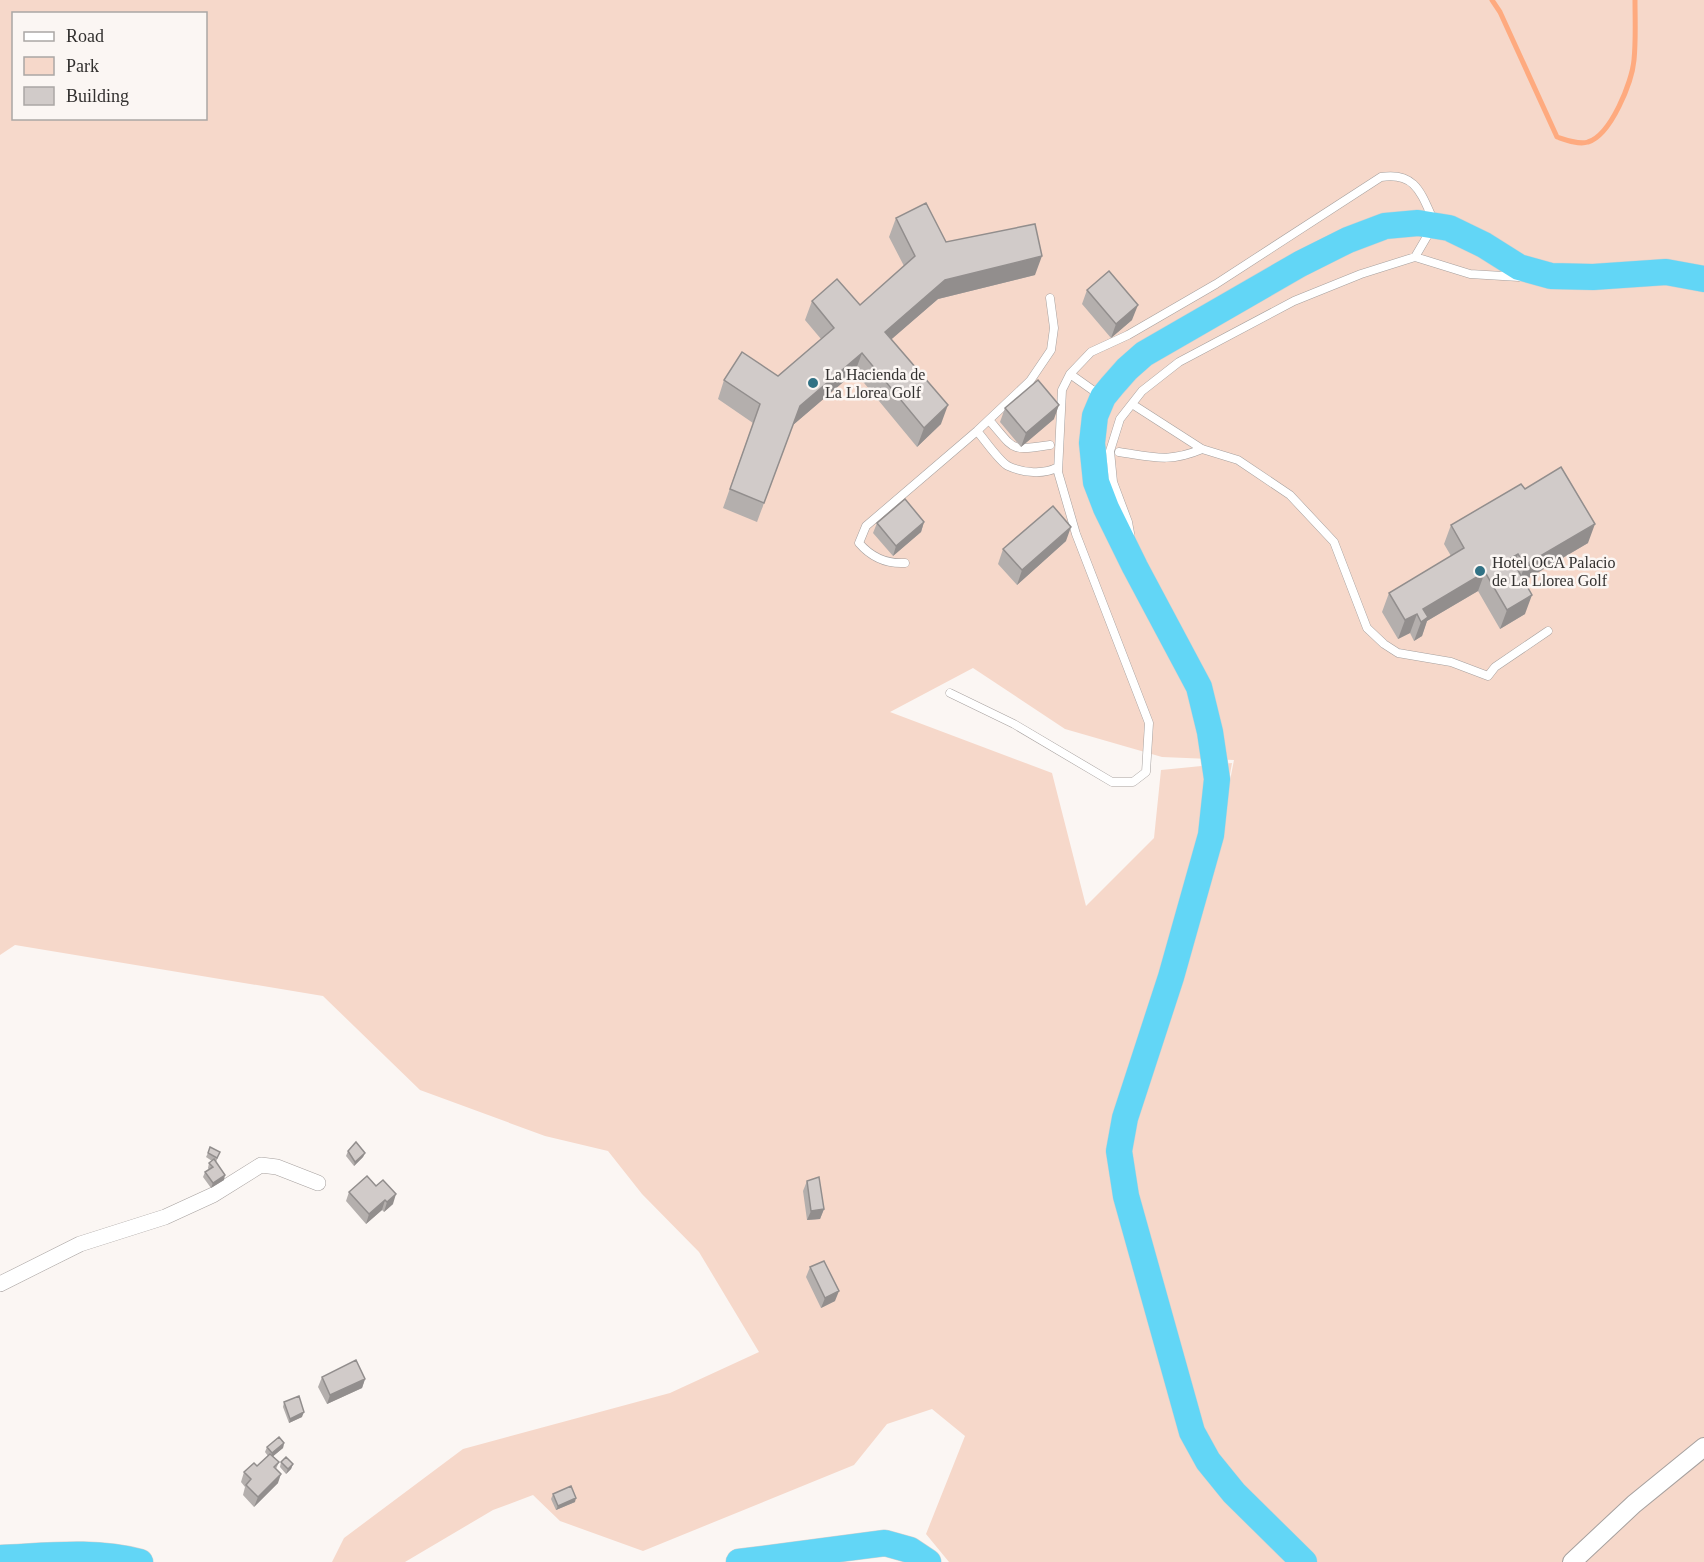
<svg xmlns="http://www.w3.org/2000/svg" width="1704" height="1562" viewBox="0 0 1704 1562" font-family="'Times New Roman',serif">
	<rect width="100%" height="100%" fill="#fbf6f3"/>
	<path fill="#f6d8ca" fill-rule="evenodd" d="M 0,0 L 1704,0 L 1704,1562 L 949,1562 L 926,1534 L 965,1436 L 932,1409 L 887,1424 L 854,1465 L 643,1551 L 560,1521 L 533,1495 L 493,1510 L 405,1562 L 332,1562 L 344,1538 L 463,1449 L 670,1393 L 759,1352 L 699,1252 L 642,1194 L 608,1151 L 545,1136 L 420,1090 L 323,996 L 15,945 L 0,955 ZM 14,14 L 206,14 L 206,118 L 14,118 ZM 973,668 L 1065,729 L 1162,757 L 1234,760 L 1217,847 L 1232,763 L 1161,770 L 1154,838 L 1086,906 L 1052,773 L 890,712 Z"/>
	<g fill="none" stroke-linecap="round" stroke-linejoin="round">
		<path stroke="#feaa7f" stroke-width="5" d="M 1492,0 L 1500,12 L 1557,137 C 1566,140 1579,145 1588,142 C 1611,135 1632,82 1634,60 C 1636,40 1635,20 1635,0"/>
		<g stroke="#a6a09e" stroke-width="9">
			<path id="service" d="M 1415,257 L 1429,233
				M 1070,374 L 1101,396
				M 1132,404 L 1202,449 L 1238,460 L 1290,495 L 1334,542 L 1367,628 L 1384,644 L 1398,653 L 1451,662 L 1488,676 L 1495,667 L 1548,631
				M 989,420 C 1016,451 1009,451 1050,445
				M 977,431 C 985,440 999,461 1008,466 C 1023,473 1044,475 1058,467
				M 1119,452 C 1153,457 1169,463 1202,449
				M 1130,533 L 1128,522 L 1113,482 L 1110,451 L 1120,419 L 1142,391 L 1179,362 L 1294,301 L 1361,274 L 1415,257 L 1470,274 L 1519,277
				M 905,563 C 887,564 871,557 859,543 L 866,526 L 977,431 L 1030,381 L 1051,350 L 1054,328 L 1050,298
				M 950,693 L 1014,724 L 1112,782 L 1133,782 L 1146,772 L 1149,723 L 1076,534 L 1058,472 L 1062,390 L 1070,374 L 1091,352 L 1128,335 L 1216,284 L 1381,177 C 1413,172 1420,190 1431,215"/>
		</g>
		<g stroke="#a6a09e" stroke-width="16">
			<path id="minor" d="M 0,1284 L 80,1244 L 165,1217 L 213,1195 L 261,1165 L 277,1167 L 318,1183"/>
		</g>
		<g stroke="#a6a09e" stroke-width="20">
			<path id="tertiary" d="M 1572,1562 L 1634,1504 L 1704,1447"/>
		</g>
		<g stroke="#d2d1d1" stroke-width="27">
			<path id="trunk" d="M 0,1558 C 47,1556 94,1550 140,1562
				M 739,1562 L 885,1543 L 910,1550 L 928,1562
				M 1304,1562 L 1234,1493 L 1208,1461 L 1192,1432 L 1126,1196 L 1119,1151 L 1125,1118 L 1171,977 L 1211,835 L 1217,779 L 1210,732 L 1199,687 L 1135,567 L 1106,508 L 1096,482 L 1092,443 L 1095,416 L 1103,397 L 1112,386 L 1127,369 L 1144,354 L 1300,264 L 1348,240 L 1385,226 L 1418,223 L 1449,228 L 1484,245 L 1519,267 L 1551,276 L 1593,277 L 1666,272 L 1704,279"/>
		</g>
		<use href="#service" stroke="#fff" stroke-width="8"/>
		<use href="#minor" stroke="#fff" stroke-width="15"/>
		<use href="#tertiary" stroke="#fff" stroke-width="18"/>
		<use href="#trunk" stroke="#62d6f6" stroke-width="26"/>
	</g>
	<path fill="#b4afad" d="M 896,218 L 946,242 L 1035,275 L 938,299 L 891,339 L 941,424 L 917,447 L 855,372 L 793,425 L 757,522 L 723,508 L 753,423 L 718,399 L 724,380 L 778,376 L 821,339 L 805,320 L 812,301 L 860,305 L 904,266 L 889,237 Z
		M 1087,290 L 1132,320 L 1111,338 L 1082,304 Z
		M 1005,408 L 1054,419 L 1021,447 L 1000,422 Z
		M 1525,489 L 1588,543 L 1524,581 L 1525,614 L 1500,629 L 1478,591 L 1427,621 L 1422,636 L 1414,641 L 1410,633 L 1398,639 L 1382,612 L 1389,593 L 1451,556 L 1444,544 L 1451,525 Z
		M 924,522 L 921,532 L 893,556 L 873,533 L 877,523 Z
		M 1066,541 L 1017,585 L 998,564 L 1003,549 Z
		M 348,1151 L 365,1153 L 363,1157 L 354,1166 L 346,1156 Z
		M 208,1153 L 218,1157 L 216,1162 L 224,1180 L 211,1188 L 203,1177 L 205,1172 L 209,1170 L 208,1168 L 209,1163 L 212,1161 L 206,1157 Z
		M 367,1176 L 393,1204 L 384,1212 L 382,1210 L 366,1224 L 346,1201 L 349,1192 Z
		M 807,1181 L 824,1209 L 820,1219 L 807,1220 L 803,1191 Z
		M 810,1267 L 835,1301 L 821,1308 L 806,1277 Z
		M 322,1377 L 365,1379 L 362,1388 L 327,1404 L 318,1387 Z
		M 284,1402 L 302,1417 L 289,1423 L 283,1407 Z
		M 284,1443 L 283,1448 L 273,1456 L 279,1462 L 276,1469 L 278,1483 L 254,1507 L 243,1495 L 245,1487 L 241,1482 L 244,1472 L 257,1466 L 268,1456 L 265,1452 L 267,1447 Z
		M 281,1462 L 293,1464 L 291,1469 L 286,1474 L 280,1467 Z
		M 553,1494 L 575,1502 L 556,1510 L 551,1499 Z"/>
	<path fill="#928e8d" d="M 1042,256 L 1035,275 L 938,299 L 878,351 L 885,332 L 945,280 Z
		M 1138,305 L 1132,320 L 1111,338 L 1116,324 Z
		M 862,353 L 855,372 L 793,425 L 757,522 L 800,406 Z
		M 948,405 L 941,424 L 917,447 L 924,428 Z
		M 1059,405 L 1054,419 L 1021,447 L 1026,433 Z
		M 924,522 L 921,532 L 893,556 L 896,546 Z
		M 1595,524 L 1588,543 L 1518,584 L 1525,565 Z
		M 1071,527 L 1066,541 L 1017,585 L 1022,570 Z
		M 1518,554 L 1511,573 L 1511,558 Z
		M 1485,572 L 1478,591 L 1427,621 L 1422,636 L 1414,641 L 1421,622 L 1423,609 Z
		M 1532,595 L 1525,614 L 1500,629 L 1507,610 Z
		M 1417,614 L 1410,633 L 1398,639 L 1405,620 Z
		M 365,1153 L 363,1157 L 354,1166 L 355,1162 Z
		M 225,1175 L 224,1180 L 211,1188 L 213,1183 Z
		M 396,1194 L 393,1204 L 384,1212 L 387,1202 Z
		M 385,1200 L 382,1210 L 366,1224 L 369,1214 Z
		M 824,1209 L 820,1219 L 807,1220 L 811,1211 Z
		M 839,1291 L 835,1301 L 821,1308 L 825,1298 Z
		M 365,1379 L 362,1388 L 327,1404 L 330,1395 Z
		M 304,1412 L 302,1417 L 289,1423 L 290,1419 Z
		M 284,1443 L 283,1448 L 271,1458 L 272,1453 Z
		M 293,1464 L 291,1469 L 286,1474 L 288,1469 Z
		M 281,1474 L 278,1483 L 254,1507 L 258,1497 Z
		M 576,1498 L 575,1502 L 556,1510 L 558,1506 Z"/>
	<path fill="#d1cbc9" stroke="#928e8d" stroke-width="1.5" d="M 926,203 L 946,242 L 1035,224 L 1042,256 L 945,280 L 885,332 L 948,405 L 924,428 L 862,353 L 800,406 L 764,503 L 730,489 L 760,404 L 724,380 L 742,352 L 778,376 L 834,328 L 812,301 L 837,279 L 860,305 L 915,256 L 896,218 Z
		M 1109,271 L 1138,305 L 1116,324 L 1087,290 Z
		M 1038,380 L 1059,405 L 1026,433 L 1005,408 Z
		M 1561,467 L 1595,524 L 1525,565 L 1518,554 L 1511,558 L 1532,595 L 1507,610 L 1485,572 L 1423,609 L 1428,617 L 1421,622 L 1417,614 L 1405,620 L 1389,593 L 1464,548 L 1451,525 L 1521,484 L 1525,489 Z
		M 905,499 L 924,522 L 896,546 L 877,523 Z
		M 1053,506 L 1071,527 L 1022,570 L 1003,549 Z
		M 356,1142 L 365,1153 L 355,1162 L 348,1151 Z
		M 210,1147 L 220,1152 L 217,1158 L 208,1153 Z
		M 214,1159 L 225,1175 L 213,1183 L 205,1172 L 213,1167 L 209,1163 Z
		M 367,1176 L 376,1186 L 383,1180 L 396,1194 L 387,1202 L 385,1200 L 369,1214 L 349,1192 Z
		M 819,1177 L 824,1209 L 811,1211 L 807,1181 Z
		M 824,1261 L 839,1291 L 825,1298 L 810,1267 Z
		M 356,1360 L 365,1379 L 330,1395 L 322,1377 Z
		M 299,1396 L 304,1412 L 290,1419 L 284,1402 Z
		M 279,1437 L 284,1443 L 272,1453 L 267,1447 Z
		M 270,1454 L 279,1462 L 274,1467 L 281,1474 L 258,1497 L 246,1485 L 251,1479 L 244,1472 L 254,1463 L 257,1466 Z
		M 286,1457 L 293,1464 L 288,1469 L 281,1462 Z
		M 571,1486 L 576,1498 L 558,1506 L 553,1494 Z"/>
	<g fill="#317285" stroke="#fbf6f3" stroke-width="2">
		<circle cx="813" cy="383" r="6"/>
		<circle cx="1480" cy="571" r="6"/>
	</g>
	<g text-anchor="middle" dominant-baseline="central" stroke-width="5" stroke-linejoin="round" paint-order="stroke">
		<g font-size="16" fill="#32302f" stroke="#fbf6f3" text-anchor="start">
			<text x="825" y="374">La Hacienda de<tspan x="825" dy="18">La Llorea Golf</tspan></text>
			<text x="1492" y="562">Hotel OCA Palacio<tspan x="1492" dy="18">de La Llorea Golf</tspan></text>
		</g>
	</g>
	<rect x="12" y="12" width="195" height="108" fill="#fbf6f3" stroke="#aba7a5" stroke-width="1.5"/>
	<rect x="24" y="32" width="30" height="9" fill="#ffffff" stroke="#aba7a5" stroke-width="1.5"/>
	<text x="66" y="42" font-size="18" fill="#32302f">Road</text>
	<rect x="24" y="57" width="30" height="18" fill="#f6d8ca" stroke="#aba7a5" stroke-width="1.5"/>
	<text x="66" y="72" font-size="18" fill="#32302f">Park</text>
	<rect x="24" y="87" width="30" height="18" fill="#d1cbc9" stroke="#aba7a5" stroke-width="1.5"/>
	<text x="66" y="102" font-size="18" fill="#32302f">Building</text>
</svg>
